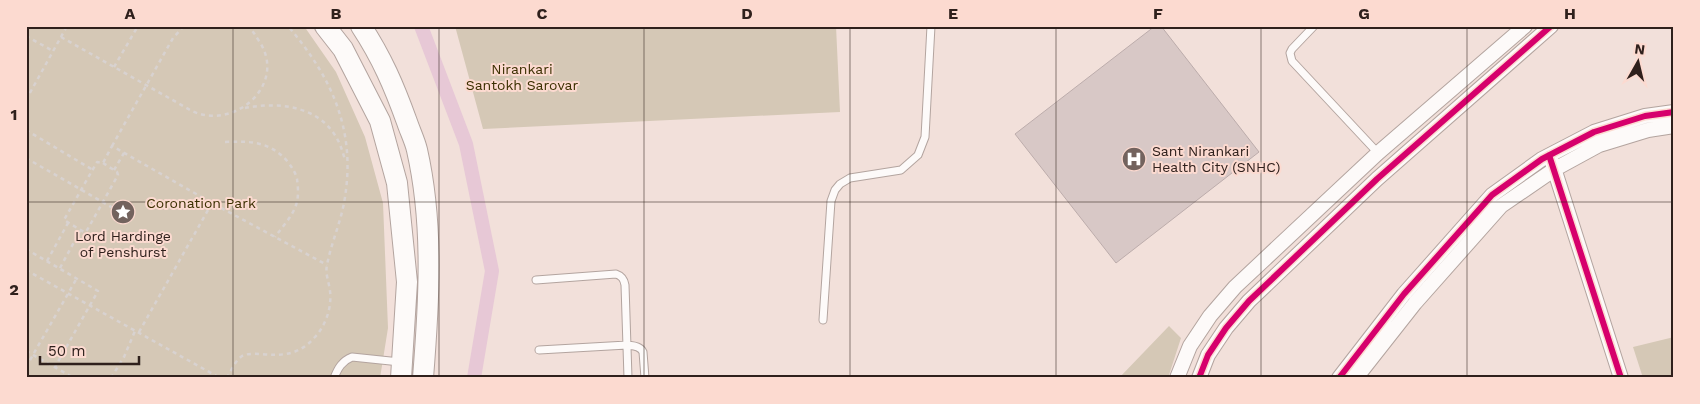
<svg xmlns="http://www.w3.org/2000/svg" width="1700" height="404" viewBox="0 0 1700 404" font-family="'Work Sans',sans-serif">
	<rect width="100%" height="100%" fill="#f2e0da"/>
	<path fill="#d5c8b6" d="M 26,26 L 304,26 L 336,72 L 365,137 L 383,203 L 388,328 L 380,378 L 26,378 Z
		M 455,26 L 836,26 L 840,112 L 483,129 Z
		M 1169,326 L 1181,338 L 1168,378 L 1119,378 Z
		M 1674,337 L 1674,378 L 1643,378 L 1633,347 Z"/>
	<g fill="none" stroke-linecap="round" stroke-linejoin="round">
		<path stroke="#e7c8d6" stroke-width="14" d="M 421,26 L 466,144 L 492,271 L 474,378"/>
	</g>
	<path fill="#d8c8c6" stroke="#bcacab" d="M 1155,26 L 1161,26 L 1259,152 L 1116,263 L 1015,134 Z"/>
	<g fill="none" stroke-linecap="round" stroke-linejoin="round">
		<g stroke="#b3a49f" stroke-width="9">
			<path id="lane" d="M 1314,26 L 1292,49 L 1290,53 L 1292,61 L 1378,153
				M 536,280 L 616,274 C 622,276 624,279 625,285 L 628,378
				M 823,320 L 831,201 L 835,190 L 840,184 L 850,178 L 901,170 L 918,155 L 925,137 L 931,26
				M 539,350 L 627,345 C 634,346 640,346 643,352 L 645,378
				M 334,378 C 338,368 342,361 352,357 L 400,362"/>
		</g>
		<g stroke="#b3a49f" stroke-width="16">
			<path id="street" d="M 1552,162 L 1621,378
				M 1177,378 L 1190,346 L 1210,316 L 1235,287 L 1378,153 L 1525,26
				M 1199,378 L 1208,355 L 1226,328 L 1249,301 L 1377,179 L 1551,26
				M 1339,378 L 1404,294 L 1492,195 L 1542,159 L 1594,132 L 1645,116 L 1674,112
				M 1356,378 L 1415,303 L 1501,206 L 1555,169 L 1599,145 L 1648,130 L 1674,126"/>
		</g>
		<g stroke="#b3a49f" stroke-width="22">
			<path id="secondary" d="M 325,26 L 343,49 L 380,121 L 397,183 L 407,282 L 401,378
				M 361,26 C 382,58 394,86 407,122 C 410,131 415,141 417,150 C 434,225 429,303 423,378"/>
		</g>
		<path stroke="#d8d2d0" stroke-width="2.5" stroke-dasharray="4 4" stroke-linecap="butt" d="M 26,36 L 53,51
			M 61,37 L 192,111 C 235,131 288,84 259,41 C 255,35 253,30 247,26
			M 114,67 L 138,26
			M 26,100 L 67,26
			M 245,108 C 274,102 313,105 332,131 C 339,140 342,149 345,160
			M 26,130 L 93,170
			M 225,142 C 250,141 270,141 288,162 C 292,168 295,171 297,179 C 298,187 299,197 296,205 C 292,217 282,227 275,237
			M 112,146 L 173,38 L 184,26
			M 26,158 L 113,208
			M 103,163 L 117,172 L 118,175 L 86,232 L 84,232 L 64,220 L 97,162 L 103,163 L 112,146 L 212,203 L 327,265
			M 114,170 L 124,153
			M 26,249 L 98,291 L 55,367
			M 47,261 L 68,223
			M 60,268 L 80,231
			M 26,270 L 220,378
			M 139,332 L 212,203
			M 26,351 L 74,378
			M 26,367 L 77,278
			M 111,378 L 124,357 L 135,331
			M 227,378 C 231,371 235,361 242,356 C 248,353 255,354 261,354 C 284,356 299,355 315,337 C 326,325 332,307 330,291 C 329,282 325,274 327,265 C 331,244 340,224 344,203 C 357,132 333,79 288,26"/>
		<use href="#lane" stroke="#fdfaf9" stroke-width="7"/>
		<use href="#street" stroke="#fdfaf9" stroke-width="14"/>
		<use href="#secondary" stroke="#fdfaf9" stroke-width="20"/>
		<g stroke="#fcdad0" stroke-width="9">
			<path id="cycleway" d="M 1549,155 L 1621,378
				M 1199,378 L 1208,355 L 1226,328 L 1249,301 L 1377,179 L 1551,26
				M 1339,378 L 1404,294 L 1492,195 L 1542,159 L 1594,132 L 1645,116 L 1674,112"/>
		</g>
		<use href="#cycleway" stroke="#d6006c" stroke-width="6"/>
	</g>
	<path fill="none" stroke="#2f201c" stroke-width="1" stroke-opacity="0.55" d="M 233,26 L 233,378M 439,26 L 439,378M 644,26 L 644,378M 850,26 L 850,378M 1056,26 L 1056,378M 1261,26 L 1261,378M 1467,26 L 1467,378M 26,202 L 1674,202"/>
	<defs>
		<g id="hospital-disc" transform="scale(1.25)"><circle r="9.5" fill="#73635e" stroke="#fcdad0"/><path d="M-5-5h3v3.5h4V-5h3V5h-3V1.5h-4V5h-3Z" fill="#fff"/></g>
		<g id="sight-disc" transform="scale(1.25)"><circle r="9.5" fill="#73635e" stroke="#fcdad0"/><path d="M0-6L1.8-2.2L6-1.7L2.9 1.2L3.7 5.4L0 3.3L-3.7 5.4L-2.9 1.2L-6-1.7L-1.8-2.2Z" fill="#fff"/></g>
	</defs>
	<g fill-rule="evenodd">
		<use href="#hospital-disc" x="1134" y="159"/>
		<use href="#sight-disc" x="123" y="212"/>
	</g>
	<g text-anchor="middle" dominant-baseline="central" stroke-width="4" stroke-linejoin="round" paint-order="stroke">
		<g font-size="14" fill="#3b2f00" stroke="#fcdad0">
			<text x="522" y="69">Nirankari<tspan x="522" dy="16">Santokh Sarovar</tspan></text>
			<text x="201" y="203">Coronation Park</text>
		</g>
		<g font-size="14" fill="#2f201c" stroke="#fcdad0" text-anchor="start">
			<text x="1152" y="151">Sant Nirankari<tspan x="1152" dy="16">Health City (SNHC)</tspan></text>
			<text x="123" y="236" text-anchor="middle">Lord Hardinge<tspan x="123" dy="16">of Penshurst</tspan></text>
		</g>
	</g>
	<rect width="1700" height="404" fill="none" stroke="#fcdad0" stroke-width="55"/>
	<g transform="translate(1638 62) rotate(8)" stroke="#fcdad0" stroke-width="4" paint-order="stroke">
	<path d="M0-4L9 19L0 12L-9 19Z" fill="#2f201c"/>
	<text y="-8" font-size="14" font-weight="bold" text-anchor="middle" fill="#2f201c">N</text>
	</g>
	<path d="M40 356v8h99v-8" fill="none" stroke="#2f201c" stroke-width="2.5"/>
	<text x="48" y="356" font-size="15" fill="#2f201c" stroke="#fcdad0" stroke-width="4" paint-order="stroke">50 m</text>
	<rect x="28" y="28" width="1644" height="348" fill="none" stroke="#2f201c" stroke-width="2"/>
	<g font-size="16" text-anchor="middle" font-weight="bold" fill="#2f201c">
		<text x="130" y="19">A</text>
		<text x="336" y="19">B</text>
		<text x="542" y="19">C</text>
		<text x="747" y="19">D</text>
		<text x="953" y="19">E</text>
		<text x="1158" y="19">F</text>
		<text x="1364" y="19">G</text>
		<text x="1570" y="19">H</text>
		<text x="14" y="120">1</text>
		<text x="14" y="295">2</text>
	</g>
</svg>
